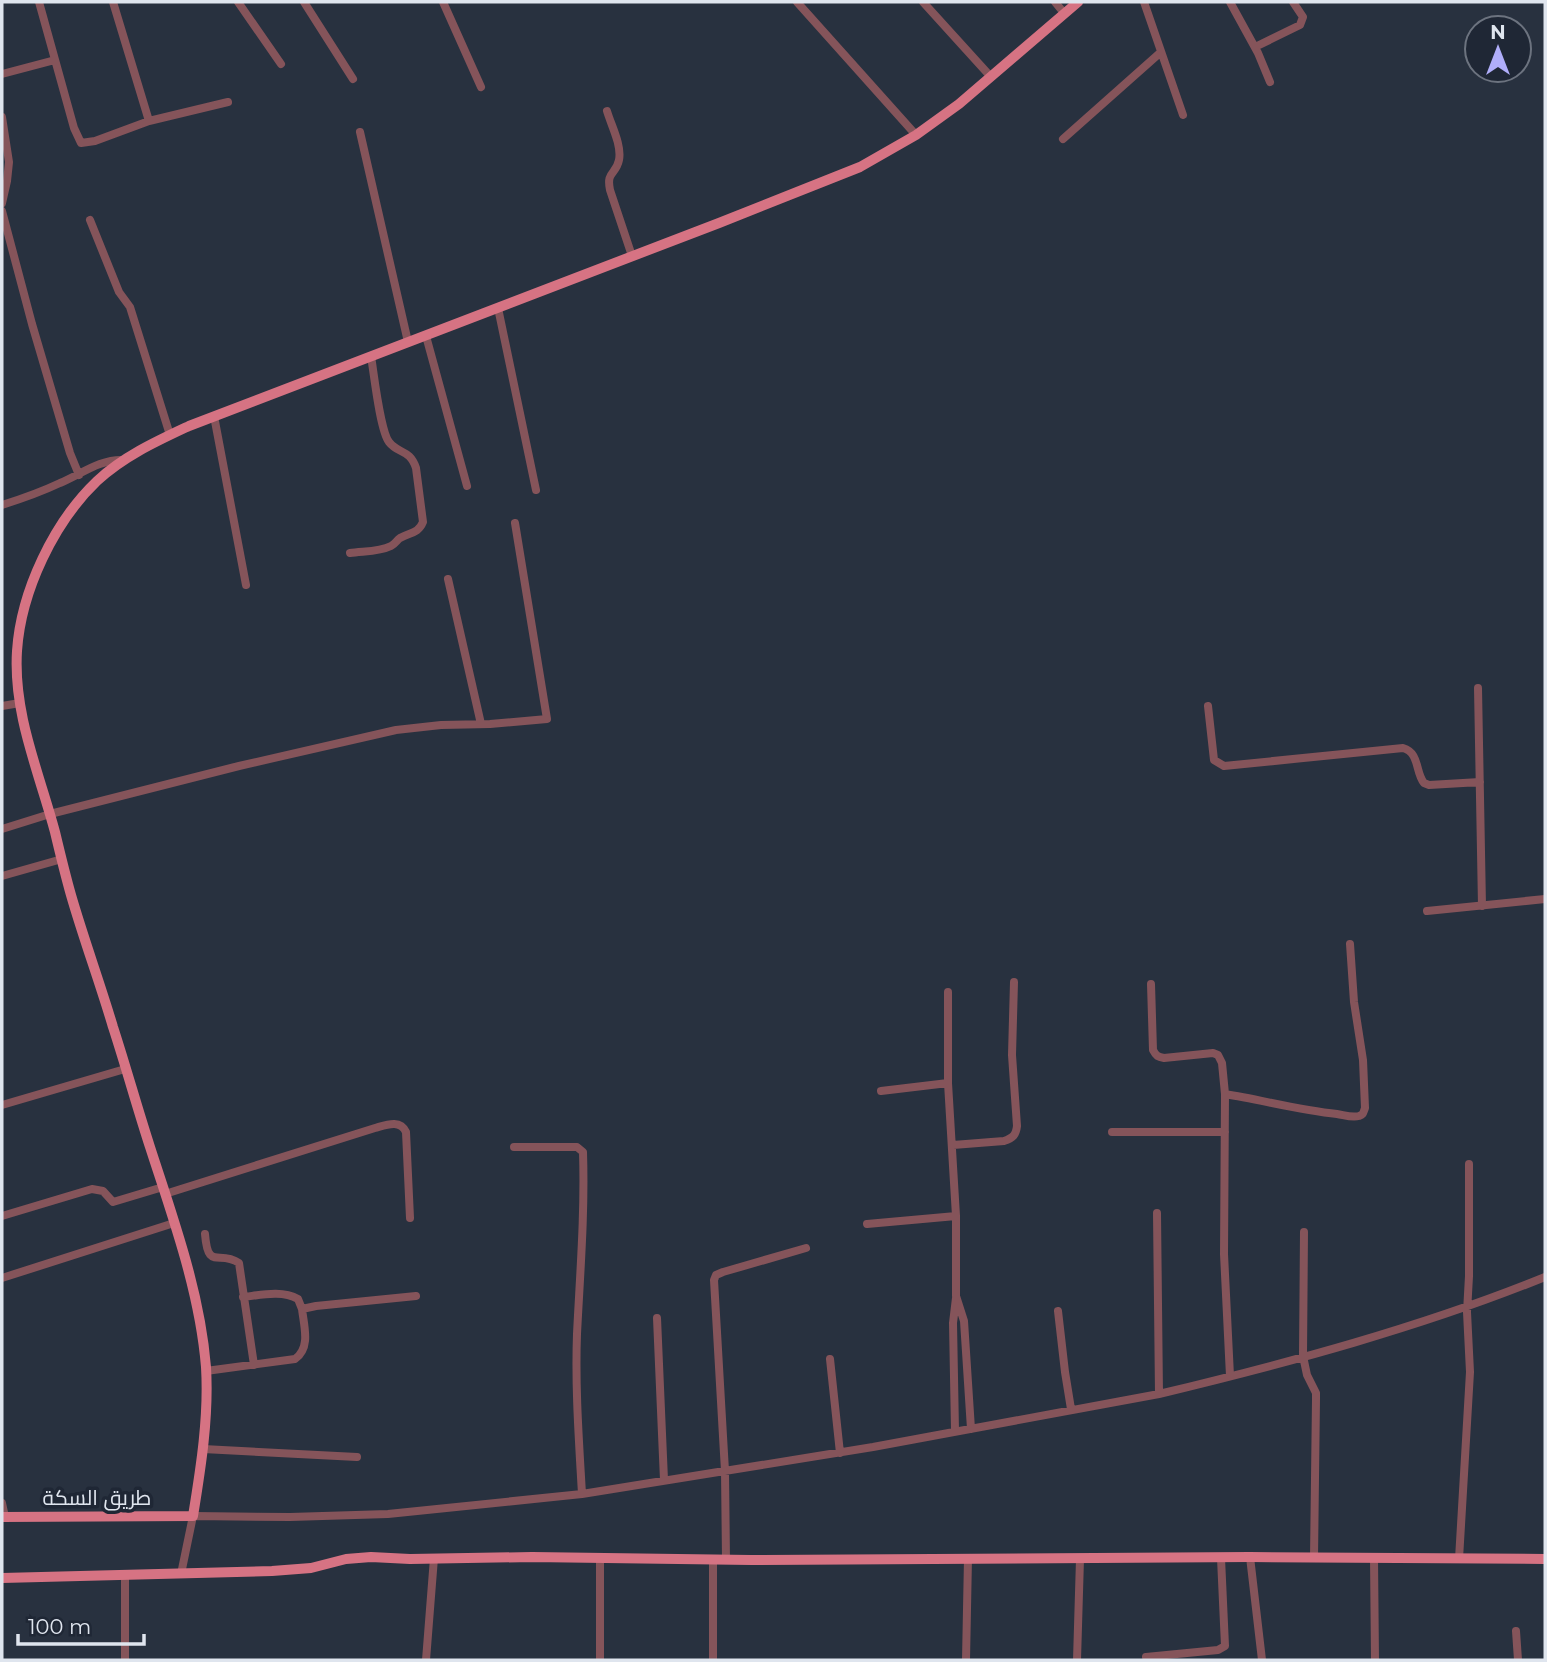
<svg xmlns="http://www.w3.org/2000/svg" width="1547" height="1662" viewBox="0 0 1547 1662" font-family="Montserrat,Cairo,sans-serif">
	<rect width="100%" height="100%" fill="#28313f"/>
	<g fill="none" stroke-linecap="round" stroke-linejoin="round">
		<path stroke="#85545a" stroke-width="8" d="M 39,2 L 74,128 L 81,143 L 95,141 L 149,121
			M 113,2 L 149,121 L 228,102
			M 238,2 L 281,64
			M 304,2 L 353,79
			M 443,2 L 481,87
			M 797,2 L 916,135
			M 923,2 L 991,77
			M 1055,2 L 1064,13
			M 1144,2 L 1183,115
			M 1230,2 L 1258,53 L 1270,82
			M 1255,47 L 1300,25 L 1303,17 L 1293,2
			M 2,74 L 55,60
			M 607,111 C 611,125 622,145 619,160 C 616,175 606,171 610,190 L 632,256
			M 2,117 L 9,162 L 7,181 L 2,203
			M 360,132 L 408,342
			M 1063,139 L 1161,52
			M 2,211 L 32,324 L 70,453 L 79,475
			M 90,220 L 119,292 L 130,307 L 170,435
			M 498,308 L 536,490
			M 426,336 L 467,486
			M 214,416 L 246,585
			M 2,505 C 21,499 41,492 60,483 C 80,475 100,459 123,460
			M 350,553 C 363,551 379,552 391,546 C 395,544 397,540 400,538 C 410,532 418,534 423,522 L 416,468 C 410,449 398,454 389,442 C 380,430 374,374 371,356
			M 448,579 L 481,724
			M 1478,688 L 1482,906
			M 2,706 L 20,703
			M 1208,706 L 1214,760 L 1224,766 L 1403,748 C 1420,753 1415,772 1424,783 L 1429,785 L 1480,782
			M 2,829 L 50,814 L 239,766 L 396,730 L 441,725 L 490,724 L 547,719 L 515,523
			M 2,876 L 62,859
			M 1427,911 L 1545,899
			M 1151,984 L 1153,1050 C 1156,1056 1158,1057 1164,1058 L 1213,1053 L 1218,1055 L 1222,1063 L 1225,1094 L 1224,1254 L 1230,1376
			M 948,992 L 948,1083 L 956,1216 L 956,1296 L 964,1321 L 971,1429
			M 881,1091 L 948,1083
			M 1225,1094 C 1262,1100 1299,1110 1337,1114 C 1344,1115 1352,1118 1359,1116 C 1364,1114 1363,1113 1365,1108 L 1363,1060 L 1354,1002 L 1350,944
			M 2,1105 L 125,1069
			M 1112,1132 L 1225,1132
			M 953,1145 L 1004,1141 C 1013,1138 1016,1135 1017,1126 L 1012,1055 L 1014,982
			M 514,1147 L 577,1147 L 583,1152 C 585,1213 580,1274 577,1334 C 575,1387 579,1441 582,1494
			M 165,1194 L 375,1128 C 386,1125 400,1119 406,1132 L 410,1218
			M 1157,1213 L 1159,1394
			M 2,1216 L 92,1189 L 103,1191 L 113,1202 L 163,1187
			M 867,1224 L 956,1216
			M 1304,1232 L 1303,1356 L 1307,1375 L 1316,1393 L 1316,1399 L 1314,1558
			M 205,1234 C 208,1272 219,1249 239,1263 L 254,1365
			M 2,1278 L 174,1223
			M 243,1297 C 261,1295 282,1290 298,1299 L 302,1309
			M 1058,1311 L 1065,1372 L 1071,1409
			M 657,1318 L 664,1480
			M 830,1359 L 840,1453
			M 206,1371 L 295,1359 C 311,1348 304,1326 302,1309 L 316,1306 L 416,1296
			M 955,1431 L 953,1323 L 956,1298
			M 203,1449 L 357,1457
			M 2,1503 L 5,1517
			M 1250,1557 L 1262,1660
			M 1374,1558 L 1375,1660
			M 600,1559 L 600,1660
			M 1459,1559 L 1470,1372 L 1467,1312 L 1469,1276 L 1469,1164
			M 713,1560 L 713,1660
			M 726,1560 L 725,1471 L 714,1280 L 716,1275 L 723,1272 L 806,1248
			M 181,1574 L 193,1516 L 290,1517 L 388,1514 L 582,1494 L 873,1447 L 1159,1394 C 1288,1363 1422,1327 1545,1277
			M 125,1576 L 125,1660
			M 1516,1631 L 1518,1660
			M 1146,1657 L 1218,1650 L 1225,1646 L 1221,1558
			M 426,1660 L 434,1558
			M 966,1660 L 968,1558
			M 1077,1660 L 1080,1559"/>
		<path stroke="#d67383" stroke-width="10" d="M 2,1517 L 193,1516 C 201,1467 209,1416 206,1367 C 200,1292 173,1218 150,1147 C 137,1107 126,1067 113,1027 C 100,983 84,940 71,895 C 65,874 60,853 55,832 C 39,772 13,714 17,651 C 21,591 54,522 97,481 C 124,456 157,441 189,426 L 719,223 L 860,167 L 916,135 L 959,104 L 1078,2
			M 2,1578 L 272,1571 L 311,1568 L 346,1559 L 371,1557 L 410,1559 L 532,1557 L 751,1560 L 1250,1557 L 1545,1559"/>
	</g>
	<g text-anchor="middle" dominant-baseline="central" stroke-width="7" stroke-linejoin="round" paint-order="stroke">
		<g font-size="21" fill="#dfe5ee" stroke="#1f2735">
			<text x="97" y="1497">طريق السكة</text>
		</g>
	</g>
	<rect width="1547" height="1662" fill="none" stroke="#dfe5ee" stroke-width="7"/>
	<g transform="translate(1498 49)"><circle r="33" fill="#1f2735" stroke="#6c737f" stroke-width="2"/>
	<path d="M0-5L12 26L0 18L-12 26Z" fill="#b0aefa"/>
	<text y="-10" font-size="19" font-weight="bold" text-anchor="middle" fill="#dfe5ee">N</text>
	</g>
	<path d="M18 1634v10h126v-10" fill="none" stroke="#dfe5ee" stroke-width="3.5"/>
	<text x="28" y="1634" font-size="21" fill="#dfe5ee" stroke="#1f2735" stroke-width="5" paint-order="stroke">100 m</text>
</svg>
